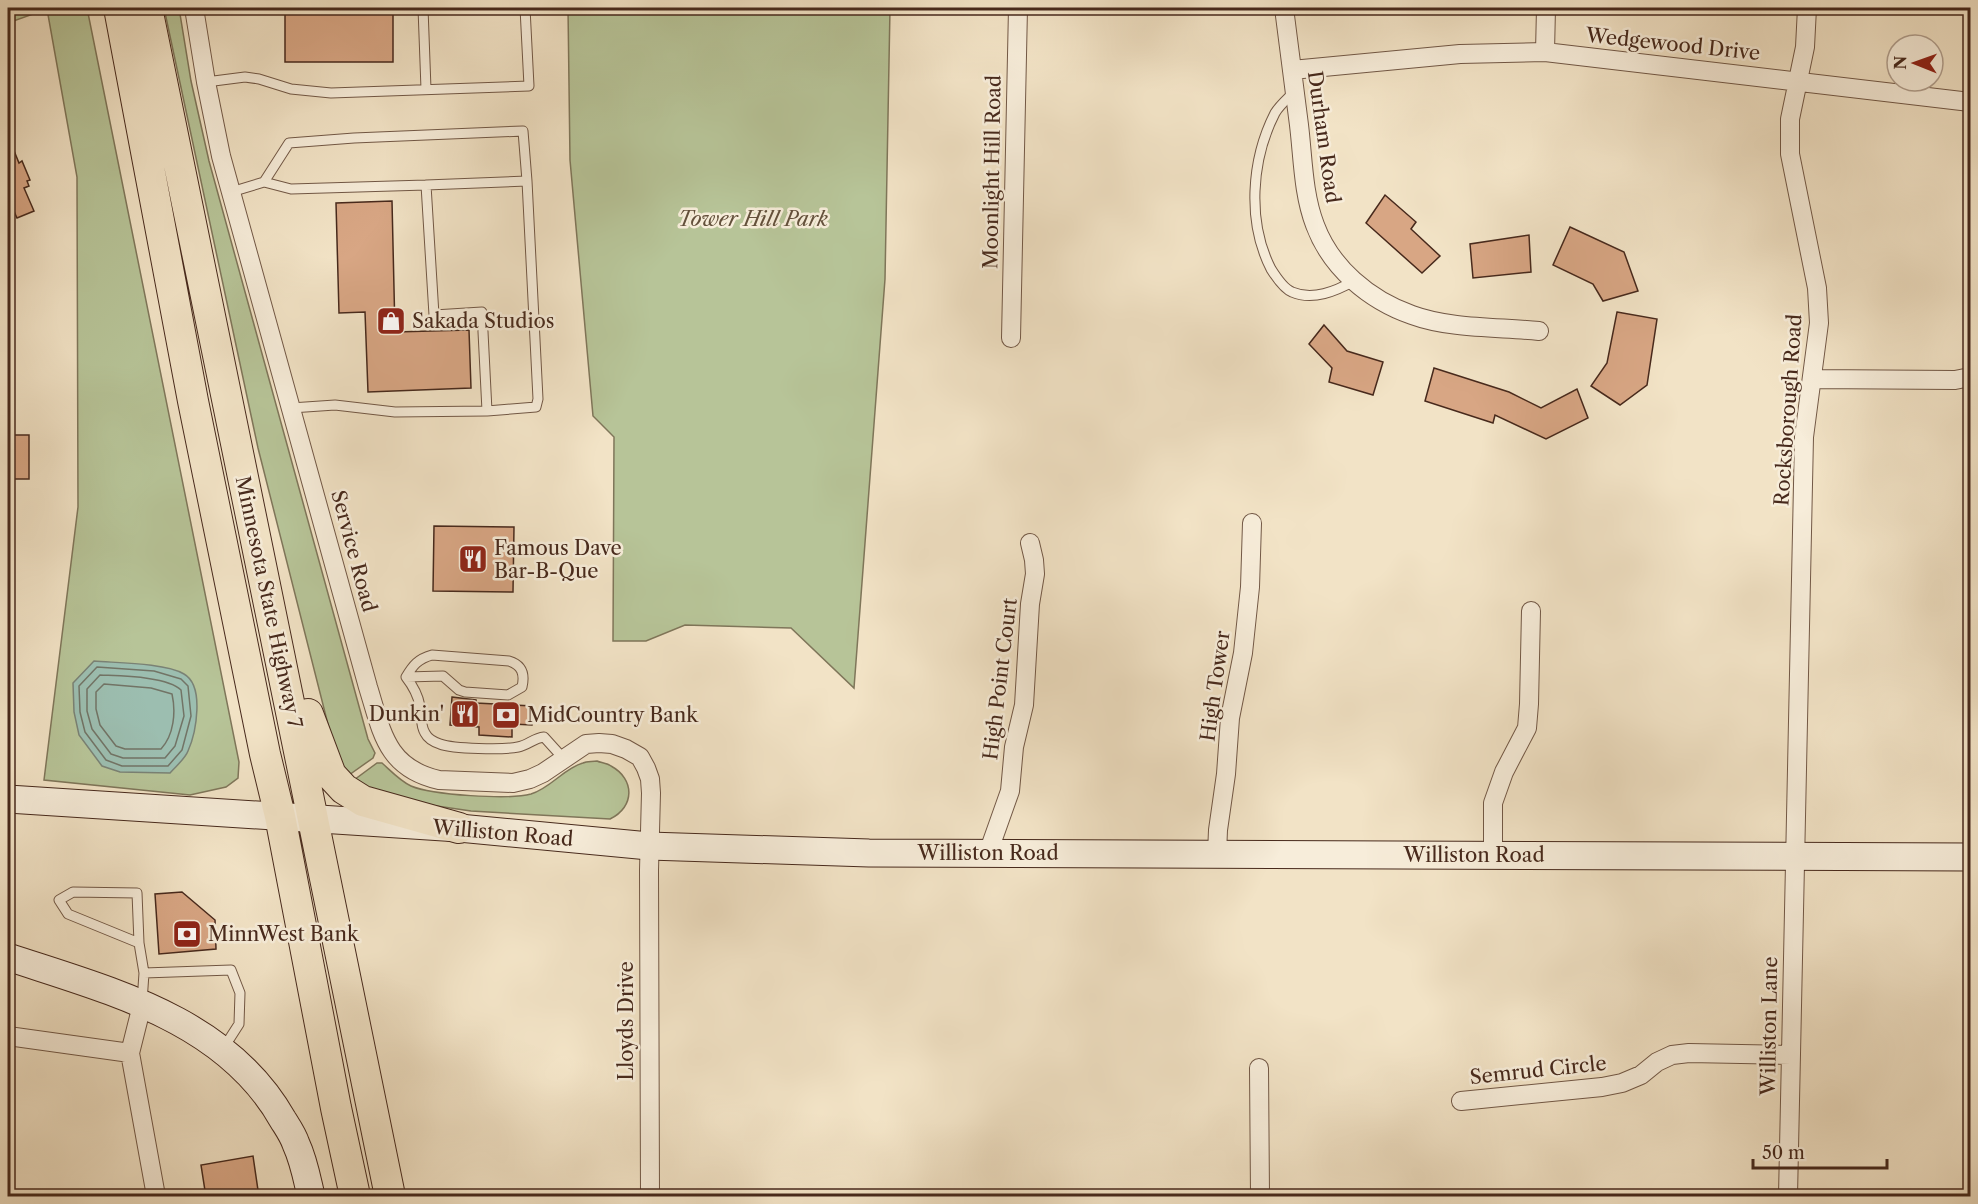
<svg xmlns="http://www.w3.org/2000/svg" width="1978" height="1204" viewBox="0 0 1978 1204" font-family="'Libre Caslon Text',serif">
	<rect width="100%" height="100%" fill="#f2e3c6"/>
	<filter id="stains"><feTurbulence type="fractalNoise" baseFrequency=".00333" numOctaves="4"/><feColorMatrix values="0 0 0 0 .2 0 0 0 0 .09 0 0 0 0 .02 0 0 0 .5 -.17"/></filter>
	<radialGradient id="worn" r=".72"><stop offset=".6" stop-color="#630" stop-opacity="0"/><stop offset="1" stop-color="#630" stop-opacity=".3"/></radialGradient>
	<path fill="#b7c498" stroke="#7f765a" stroke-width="1.5" d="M 8,8 L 87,8 L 239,762 L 238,778 L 226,787 L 190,795 L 44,780 L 78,507 L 77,177 L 47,9 L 8,23 Z
		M 164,8 L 179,8 L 191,81 L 209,161 L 368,739 L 375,753 L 373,758 L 349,775 L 336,756 L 258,448 Z
		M 568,8 L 890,8 L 885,279 L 854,688 L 791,628 L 685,625 L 646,641 L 613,641 L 614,437 L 593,416 L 570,160 Z
		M 597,761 C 601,763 607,763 611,766 C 635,779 635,807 610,819 L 471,811 L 375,797 L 354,780 L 377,763 L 382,763 C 391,771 400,781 411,786 C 432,795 509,800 531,794 C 551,788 564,768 583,763 C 587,761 592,762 597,761 Z"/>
	<path fill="#9cbeb0" stroke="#7a8275" stroke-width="1.5" d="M 94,661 C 117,663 165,663 184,674 C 205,686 196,733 188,751 C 185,759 176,766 170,773 L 120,772 L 102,766 L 79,735 L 74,712 L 73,683 Z"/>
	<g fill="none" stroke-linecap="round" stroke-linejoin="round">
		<path stroke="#727466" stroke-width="1.5" d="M 97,667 L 154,671 L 181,679 L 188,686 L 191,716 L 182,750 L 168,766 L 122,766 L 106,760 L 85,732 L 80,712 L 79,686 Z
			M 100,675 C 119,676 167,676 181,690 L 184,716 L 175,746 L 165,758 L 123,758 L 111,754 L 92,729 L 87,711 L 87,689 Z
			M 104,684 L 151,688 L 172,694 C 176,712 174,735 161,749 L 125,749 L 116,746 L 100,725 L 96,709 L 96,692 Z"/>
	</g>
	<path fill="#d8a684" stroke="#47291c" stroke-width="1.5" d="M 285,12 L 393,12 L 393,62 L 285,62 Z
		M 8,136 L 19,163 L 22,161 L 30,180 L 27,181 L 29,186 L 24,188 L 34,211 L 17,218 L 8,198 Z
		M 1385,195 L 1416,222 L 1411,229 L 1440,256 L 1422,273 L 1366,223 Z
		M 392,201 L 395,332 L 469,330 L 471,388 L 368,392 L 365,312 L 339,313 L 336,203 Z
		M 1570,227 L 1624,252 L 1638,291 L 1603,301 L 1593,284 L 1553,265 Z
		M 1529,235 L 1531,272 L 1473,278 L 1470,244 Z
		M 1617,312 L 1657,319 L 1647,385 L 1620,405 L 1591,386 L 1607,363 Z
		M 1324,325 L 1347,351 L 1383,362 L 1373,395 L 1329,382 L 1332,368 L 1309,344 Z
		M 1434,368 L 1509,392 L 1541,408 L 1577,389 L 1588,418 L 1546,439 L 1495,415 L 1493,423 L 1425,401 Z
		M 8,435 L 29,435 L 29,479 L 8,479 Z
		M 434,526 L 514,527 L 513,592 L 433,591 Z
		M 452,697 L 476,700 L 476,703 L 533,706 L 532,725 L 512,724 L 512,737 L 479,735 L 479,727 L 450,725 Z
		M 182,892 L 215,920 L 216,949 L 159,954 L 155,894 Z
		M 253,1156 L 259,1197 L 206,1197 L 201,1165 Z"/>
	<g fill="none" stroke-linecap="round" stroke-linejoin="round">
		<g stroke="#725846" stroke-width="11">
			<path id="lane" d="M 423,8 L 426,89
				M 206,82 L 245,77 L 259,79 L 291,89 L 331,93 L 529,86 L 525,8
				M 1293,93 C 1287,99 1279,106 1275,113 C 1251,160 1247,222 1271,269 C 1276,277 1284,289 1292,292 C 1313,301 1336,291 1354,281
				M 264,182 L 289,143 L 354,138 L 523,131 L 527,181 L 538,399 L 536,407 L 487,411 L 395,412 L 335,405 L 291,408
				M 426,185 L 527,181
				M 231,192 L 264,182 L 291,189 L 426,185 L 434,315 L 482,312 L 487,411
				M 432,655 L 509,661 C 522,665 525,674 522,687 L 508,695 L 465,692 L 459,690 L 443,676 L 406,677 C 413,665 418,659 432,655 Z
				M 406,677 C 413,686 418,695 420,706 C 422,715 420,725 425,733 C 428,739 434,742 440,744 C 453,749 504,750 518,747 C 528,745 534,738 544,737 L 563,758
				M 139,943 L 137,893 L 73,892 L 59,900 L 68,914 L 139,943 L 144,973 L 142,1002
				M 144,973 L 231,970 L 240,993 L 239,1024 L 223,1049"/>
		</g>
		<g stroke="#725846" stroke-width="20">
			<path id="street" d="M 194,8 L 206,82 L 221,156 L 368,687 C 382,732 386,768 439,780 L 513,783 L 530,779 L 543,773 L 586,744 L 599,743 L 612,744 L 626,749 L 640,757 L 646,768 L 650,779 L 651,793 L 649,870 L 650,1196
				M 1284,8 C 1289,47 1294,86 1299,125 C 1303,158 1303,194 1315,225 C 1331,268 1369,300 1412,315 C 1450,329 1499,327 1539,331
				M 1545,52 L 1546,8
				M 1292,70 L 1460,54 L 1545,52 L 1970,102
				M 1011,338 L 1018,8
				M 1812,379 L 1955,380 L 1970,377
				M 988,853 L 1010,791 L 1014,747 L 1024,705 L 1030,604 L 1035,574 L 1034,560 L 1030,543
				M 1217,854 L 1218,830 L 1226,774 L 1230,718 L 1243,653 L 1250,587 L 1252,523
				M 1493,855 L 1493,803 L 1504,772 L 1527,728 L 1529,704 L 1531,611
				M 142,1005 L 130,1053 L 156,1196
				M 8,1036 L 130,1053
				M 1259,1068 L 1260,1196
				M 1461,1101 L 1602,1087 L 1622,1083 L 1641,1075 L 1657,1062 L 1672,1055 L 1689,1053 L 1791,1055
				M 1788,1196 L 1804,437 L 1819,323 L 1817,288 L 1790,154 L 1790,119 L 1805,47 L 1807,8"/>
		</g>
		<g stroke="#47291c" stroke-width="29">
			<path id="secondary" d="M 8,799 L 459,828 L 649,846 L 869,853 L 1970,857
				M 8,957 C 110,991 226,1019 283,1120 C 288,1128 293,1135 296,1144 C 304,1161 307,1179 311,1196"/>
		</g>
		<g stroke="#47291c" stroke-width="32">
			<path id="primary" d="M 119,8 L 193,401 L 265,754 L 280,816 L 336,1108 L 355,1196
				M 147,8 L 390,1196
				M 308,714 L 331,775 L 344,789 L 363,801 L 459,828"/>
		</g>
		<use href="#lane" stroke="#f7edda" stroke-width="9"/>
		<use href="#street" stroke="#f7edda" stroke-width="18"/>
		<use href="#secondary" stroke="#f7edda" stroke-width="27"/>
		<use href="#primary" stroke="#f2e3c6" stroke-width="30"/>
	</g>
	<defs>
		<g id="shop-square" transform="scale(1.5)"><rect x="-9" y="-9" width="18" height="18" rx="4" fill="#8f2418" stroke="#f7edda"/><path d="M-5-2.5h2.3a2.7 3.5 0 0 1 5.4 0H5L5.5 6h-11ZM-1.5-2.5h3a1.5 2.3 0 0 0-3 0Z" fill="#fff"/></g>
		<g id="restaurant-square" transform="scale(1.5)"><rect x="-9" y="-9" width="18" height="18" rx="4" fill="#8f2418" stroke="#f7edda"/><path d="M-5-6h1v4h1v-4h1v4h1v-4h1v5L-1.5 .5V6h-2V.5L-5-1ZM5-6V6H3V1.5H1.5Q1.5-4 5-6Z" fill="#fff"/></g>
		<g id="bank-square" transform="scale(1.5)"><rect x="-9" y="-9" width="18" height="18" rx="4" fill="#8f2418" stroke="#f7edda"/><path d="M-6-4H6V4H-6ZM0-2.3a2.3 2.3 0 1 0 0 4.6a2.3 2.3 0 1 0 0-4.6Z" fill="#fff"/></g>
	</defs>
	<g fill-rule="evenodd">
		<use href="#shop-square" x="391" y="321"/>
		<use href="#restaurant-square" x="473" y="559"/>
		<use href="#restaurant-square" x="465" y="714"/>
		<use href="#bank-square" x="506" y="715"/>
		<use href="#bank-square" x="187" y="934"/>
	</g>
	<g text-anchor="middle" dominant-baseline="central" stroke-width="5" stroke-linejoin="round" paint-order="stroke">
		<g font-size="20" fill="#47291c" stroke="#f7edda">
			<text transform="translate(1673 44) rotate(6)">Wedgewood Drive</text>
			<text transform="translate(1324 137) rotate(82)">Durham Road</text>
			<text transform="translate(992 172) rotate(-89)">Moonlight Hill Road</text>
			<text transform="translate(1788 410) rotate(-86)">Rocksborough Road</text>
			<text transform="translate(354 551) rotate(75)">Service Road</text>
			<text transform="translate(269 602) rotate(78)">Minnesota State Highway 7</text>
			<text transform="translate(1000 679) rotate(-83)">High Point Court</text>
			<text transform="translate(1215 686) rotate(-82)">High Tower</text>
			<text transform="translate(503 833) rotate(5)">Williston Road</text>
			<text x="988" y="853">Williston Road</text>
			<text x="1474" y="855">Williston Road</text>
			<text transform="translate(626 1021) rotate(-90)">Lloyds Drive</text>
			<text transform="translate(1769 1026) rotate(-89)">Williston Lane</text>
			<text transform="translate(1538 1070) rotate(-6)">Semrud Circle</text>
		</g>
		<g font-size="20" font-style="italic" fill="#63503b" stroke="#f7edda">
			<text x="753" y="219">Tower Hill Park</text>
		</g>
		<g font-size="20" fill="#47291c" stroke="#f7edda" text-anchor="start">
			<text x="412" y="321">Sakada Studios</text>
			<text x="494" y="548">Famous Dave<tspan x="494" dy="23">Bar-B-Que</tspan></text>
			<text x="444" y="714" text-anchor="end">Dunkin'</text>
			<text x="527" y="715">MidCountry Bank</text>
			<text x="208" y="934">MinnWest Bank</text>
		</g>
	</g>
	<rect width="1978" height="1204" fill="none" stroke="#f2e3c6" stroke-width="30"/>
	<rect x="9" y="9" width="1960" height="1186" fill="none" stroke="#47291c" stroke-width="3"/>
	<rect x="15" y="15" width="1948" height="1174" fill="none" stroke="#47291c" stroke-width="1.5"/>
	<g transform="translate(1915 63) rotate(271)"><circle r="28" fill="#f7edda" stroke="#b19f8e" stroke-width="1.5"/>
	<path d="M0-4.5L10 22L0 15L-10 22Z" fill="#8f2418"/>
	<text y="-9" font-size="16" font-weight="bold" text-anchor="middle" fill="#47291c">N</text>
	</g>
	<path d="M1753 1159v9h134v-9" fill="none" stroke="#47291c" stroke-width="3"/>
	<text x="1762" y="1159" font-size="18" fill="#47291c" stroke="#f7edda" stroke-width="4.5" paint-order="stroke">50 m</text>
	<rect width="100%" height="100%" filter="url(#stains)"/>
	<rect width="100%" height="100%" fill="url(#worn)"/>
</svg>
